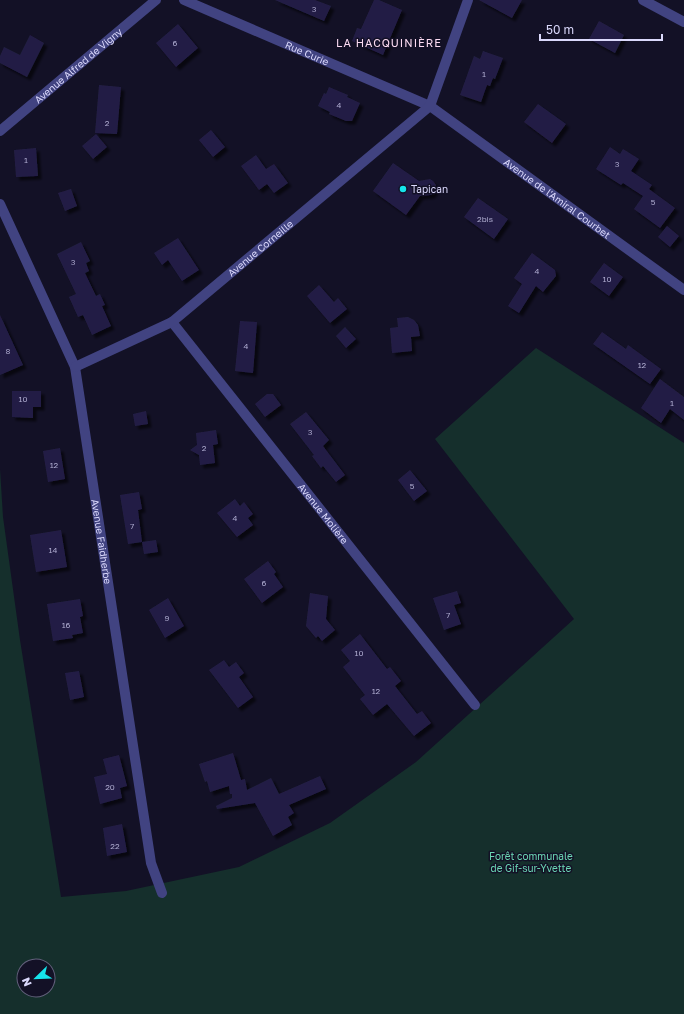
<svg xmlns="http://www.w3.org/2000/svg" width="684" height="1014" viewBox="0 0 684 1014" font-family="'Golos Text',sans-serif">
	<defs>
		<filter id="shadow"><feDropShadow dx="3.5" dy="3.5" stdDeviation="1" flood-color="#0009"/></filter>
	</defs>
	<rect width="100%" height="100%" fill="#131126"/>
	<path fill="#152f2c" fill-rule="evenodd" d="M 536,348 L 684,443 L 684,1014 L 0,1014 L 0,469 L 3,517 L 20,640 L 61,897 L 126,891 L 239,867 L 330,823 L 416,762 L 574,619 L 435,439 ZM 24,966 L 48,966 L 48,990 L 24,990 Z"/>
	<path fill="#241f45" filter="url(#shadow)" d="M 275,0 L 315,0 L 331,6 L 324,21 Z
		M 374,0 L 379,0 L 402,10 L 383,55 L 352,41 L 357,28 L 361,29 Z
		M 479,0 L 522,0 L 512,18 Z
		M 599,21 L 624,35 L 615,53 L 589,39 Z
		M 178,24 L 198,48 L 176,67 L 156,43 Z
		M 30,35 L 44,43 L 27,77 L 0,63 L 0,56 L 4,47 L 20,55 Z
		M 483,51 L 503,58 L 495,79 L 493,78 L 490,86 L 487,85 L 481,102 L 460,95 L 474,56 L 480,59 Z
		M 99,85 L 121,87 L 117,134 L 95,133 Z
		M 329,87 L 348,95 L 347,97 L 360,103 L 352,121 L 346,121 L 329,114 L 330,112 L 318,106 L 324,93 L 326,94 Z
		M 538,104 L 566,124 L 552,143 L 524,122 Z
		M 211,130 L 225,147 L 213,157 L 199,140 Z
		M 96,134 L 107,147 L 93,159 L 82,146 Z
		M 610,147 L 620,154 L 623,149 L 639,159 L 631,171 L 652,185 L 649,189 L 675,208 L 660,228 L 634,209 L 643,196 L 623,183 L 621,185 L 596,169 Z
		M 36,148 L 38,176 L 16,177 L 14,150 Z
		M 256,155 L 266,169 L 274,164 L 288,183 L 274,193 L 267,184 L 259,190 L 241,166 Z
		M 393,163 L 419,181 L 430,179 L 433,181 L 436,185 L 434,192 L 431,195 L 420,196 L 406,215 L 373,191 Z
		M 71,189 L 77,206 L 65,211 L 58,193 Z
		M 478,198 L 508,219 L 494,239 L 464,217 Z
		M 667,226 L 679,236 L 670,247 L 658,237 Z
		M 178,238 L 199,270 L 182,281 L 168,260 L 162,265 L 154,253 Z
		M 81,242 L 90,261 L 86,263 L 89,271 L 85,273 L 96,296 L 100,294 L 105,305 L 102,306 L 111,326 L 92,335 L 83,315 L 78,317 L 69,297 L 76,294 L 57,254 Z
		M 532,253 L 555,270 L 556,276 L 543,292 L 536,286 L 519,313 L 508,306 L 522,284 L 514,278 Z
		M 604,263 L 623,277 L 609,296 L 590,282 Z
		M 319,285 L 334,302 L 338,298 L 347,309 L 330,323 L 307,296 Z
		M 0,315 L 23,365 L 0,375 Z
		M 408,317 L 414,320 L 418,325 L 420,336 L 411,337 L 412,351 L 392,353 L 390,328 L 398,327 L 397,318 Z
		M 240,321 L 257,322 L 253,373 L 235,371 Z
		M 345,327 L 356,339 L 346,348 L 336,336 Z
		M 602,332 L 626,349 L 628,345 L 661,369 L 650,384 L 593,344 Z
		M 660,379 L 684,397 L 684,420 L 670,409 L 661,423 L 641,408 Z
		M 12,391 L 41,391 L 41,407 L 33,407 L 33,418 L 12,417 Z
		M 267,394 L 273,394 L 281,405 L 265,417 L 255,404 Z
		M 146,411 L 148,424 L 135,426 L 133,414 Z
		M 306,412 L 329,440 L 323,446 L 345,475 L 336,482 L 323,466 L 321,468 L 312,456 L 314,455 L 290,424 Z
		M 216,430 L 218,444 L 213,445 L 215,463 L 200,465 L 199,455 L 190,450 L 197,445 L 196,433 Z
		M 60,448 L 65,479 L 48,482 L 43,451 Z
		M 410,470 L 427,491 L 414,501 L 398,480 Z
		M 139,492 L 142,509 L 138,510 L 142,542 L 128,544 L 120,495 Z
		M 235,499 L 240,506 L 244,502 L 253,514 L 248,518 L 253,525 L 237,537 L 217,513 Z
		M 61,530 L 67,567 L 36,572 L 30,535 Z
		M 156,540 L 158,552 L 144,554 L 142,542 Z
		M 268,561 L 276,572 L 274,574 L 283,587 L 262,603 L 244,579 Z
		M 457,591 L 461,603 L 454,605 L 461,624 L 444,630 L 433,598 Z
		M 310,593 L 328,596 L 326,619 L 335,630 L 322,641 L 318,636 L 316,638 L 306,626 Z
		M 168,598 L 184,626 L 165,638 L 149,610 Z
		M 80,599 L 83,616 L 80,617 L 83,633 L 72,635 L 73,638 L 53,641 L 47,604 Z
		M 360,634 L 387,669 L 390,667 L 401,681 L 395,686 L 417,714 L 422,711 L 431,723 L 414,736 L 387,704 L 373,715 L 360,699 L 365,695 L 343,667 L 350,661 L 341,650 Z
		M 224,660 L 229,667 L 236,662 L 244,673 L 239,677 L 253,697 L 238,708 L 209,670 Z
		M 79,671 L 84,697 L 70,700 L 65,673 Z
		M 233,753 L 241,780 L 245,779 L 247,790 L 271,778 L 279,794 L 320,776 L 326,789 L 289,805 L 294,813 L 288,817 L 292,825 L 273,836 L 255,803 L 217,809 L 216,806 L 232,798 L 232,794 L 230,794 L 229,786 L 210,792 L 207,781 L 205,782 L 199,764 Z
		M 119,755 L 127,786 L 120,788 L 122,798 L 100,804 L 94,777 L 107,774 L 103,759 Z
		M 122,824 L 127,852 L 107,856 L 103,828 Z"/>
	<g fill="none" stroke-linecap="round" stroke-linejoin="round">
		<g stroke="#414381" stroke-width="10">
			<path id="s1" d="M 184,0 L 430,106 L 684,290"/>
			<path d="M 643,0 L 684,22"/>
			<path id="s2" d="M 0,131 L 156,0"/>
			<path id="s3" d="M 0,204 L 75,367 L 151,863 L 162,893"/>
			<path id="s4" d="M 172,322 L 475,705"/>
			<path id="s5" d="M 75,367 L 172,322 L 430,106 L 468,0"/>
		</g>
	</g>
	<circle fill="#16e5eb" stroke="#131126" stroke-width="1.5" cx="403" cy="189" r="4"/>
	<g text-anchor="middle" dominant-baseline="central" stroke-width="3" stroke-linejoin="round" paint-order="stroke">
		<g font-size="8" fill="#adaace">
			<text x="314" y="9">3</text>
			<text x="175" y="43">6</text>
			<text x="484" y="74">1</text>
			<text x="339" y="105">4</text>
			<text x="107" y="123">2</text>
			<text x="26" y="160">1</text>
			<text x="617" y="164">3</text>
			<text x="653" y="202">5</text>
			<text x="485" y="219">2bis</text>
			<text x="73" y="262">3</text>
			<text x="537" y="271">4</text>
			<text x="607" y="279">10</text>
			<text x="246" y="346">4</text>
			<text x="8" y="351">8</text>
			<text x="642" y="365">12</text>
			<text x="23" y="399">10</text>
			<text x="672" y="403">1</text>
			<text x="310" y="432">3</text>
			<text x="204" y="448">2</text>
			<text x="54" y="465">12</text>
			<text x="412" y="486">5</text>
			<text x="235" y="518">4</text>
			<text x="132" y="526">7</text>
			<text x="53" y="550">14</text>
			<text x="264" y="583">6</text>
			<text x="448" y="615">7</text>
			<text x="167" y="618">9</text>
			<text x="66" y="625">16</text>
			<text x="359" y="653">10</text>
			<text x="376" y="691">12</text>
			<text x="110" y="787">20</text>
			<text x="115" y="846">22</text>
		</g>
		<g font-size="10" fill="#dbd9fc" stroke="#131126">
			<text stroke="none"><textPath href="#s1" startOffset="134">Rue Curie</textPath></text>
			<text stroke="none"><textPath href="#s2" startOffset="102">Avenue Alfred de Vigny</textPath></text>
			<text stroke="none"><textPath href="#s1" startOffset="425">Avenue de l'Amiral Courbet</textPath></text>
			<text stroke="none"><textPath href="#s5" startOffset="222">Avenue Corneille</textPath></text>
			<text stroke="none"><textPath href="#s4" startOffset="244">Avenue Molière</textPath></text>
			<text stroke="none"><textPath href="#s3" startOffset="356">Avenue Faidherbe</textPath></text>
		</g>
		<g font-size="10" fill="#dbd9fc" stroke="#131126" text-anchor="start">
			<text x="411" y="189">Tapican</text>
		</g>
		<g font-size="10" fill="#6bd6b4" stroke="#131126">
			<text x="531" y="856">Forêt communale<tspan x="531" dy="12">de Gif-sur-Yvette</tspan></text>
		</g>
		<g font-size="11" letter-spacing="1" fill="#fcdbf2" stroke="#131126">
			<text x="389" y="42">LA HACQUINIÈRE</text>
		</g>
	</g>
	<g transform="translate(36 978) rotate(247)"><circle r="19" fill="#131126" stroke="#63617c"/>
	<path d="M0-3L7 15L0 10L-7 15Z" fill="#16e5eb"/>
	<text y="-6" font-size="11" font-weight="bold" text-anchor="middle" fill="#dbd9fc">N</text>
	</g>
	<path d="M540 34v6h122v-6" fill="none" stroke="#dbd9fc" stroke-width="2"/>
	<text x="546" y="34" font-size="12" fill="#dbd9fc" stroke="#131126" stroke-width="3" paint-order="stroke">50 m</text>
</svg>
